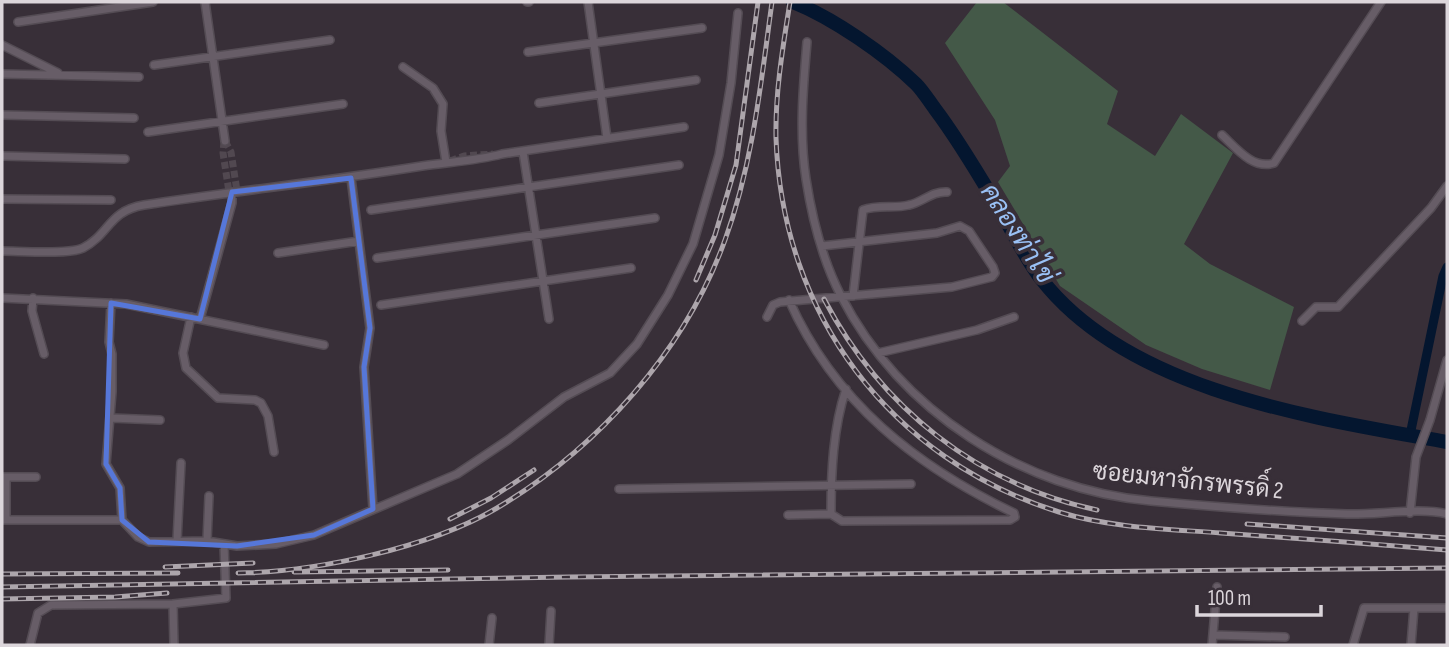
<svg xmlns="http://www.w3.org/2000/svg" width="1449" height="647" viewBox="0 0 1449 647" font-family="'Sofia Sans Condensed',Sarabun,sans-serif">
	<rect width="100%" height="100%" fill="#382f38"/>
	<path fill="#445948" d="M 977,2 L 1003,2 L 1118,91 L 1107,124 L 1155,156 L 1181,114 L 1233,153 L 1184,244 L 1210,264 L 1294,307 L 1270,390 L 1202,369 L 1146,345 L 1060,286 L 998,182 L 1010,166 L 995,120 L 945,43 Z"/>
	<g fill="none" stroke-linecap="round" stroke-linejoin="round">
		<path stroke="#04162f" stroke-width="9" d="M 1410,435 L 1443,276 L 1447,267"/>
		<path stroke="#04162f" stroke-width="14" d="M 793,2 C 833,18 885,54 916,84 C 923,91 929,101 935,109 C 960,142 980,177 1001,212 C 1014,234 1026,260 1042,280 C 1130,392 1315,418 1447,442"/>
		<path stroke="#514850" stroke-width="7" stroke-dasharray="7 3.5" stroke-linecap="butt" d="M 224,141 L 223,153 L 229,192
			M 225,141 L 231,152 L 237,191
			M 450,161 L 464,156 L 493,154"/>
		<g stroke="#544c54" stroke-width="10">
			<path id="street" d="M 205,2 L 225,141
				M 527,2 L 529,2
				M 588,2 L 607,138
				M 18,22 L 153,2
				M 807,42 C 803,88 799,134 806,179 C 812,218 823,261 841,296 C 900,411 1023,490 1151,501 C 1216,507 1282,512 1347,514 C 1377,515 1420,507 1447,514
				M 2,45 L 58,73
				M 528,52 L 702,28
				M 154,65 L 330,40
				M 403,67 L 433,88 L 443,104 L 441,131 L 446,162
				M 2,74 L 139,77
				M 539,103 L 696,80
				M 2,115 L 134,118
				M 148,132 L 343,104
				M 1222,135 C 1236,148 1253,170 1274,163 L 1381,2
				M 523,152 L 549,319
				M 2,156 L 125,159
				M 351,178 L 370,328 L 364,367 L 373,509
				M 2,199 L 111,200
				M 371,210 L 679,165
				M 2,251 C 20,251 69,255 83,248 C 110,234 108,211 144,205 C 236,191 329,181 422,166 C 449,162 475,161 502,154 L 684,127
				M 278,253 L 359,241
				M 377,258 L 655,218
				M 853,296 L 863,210 C 878,204 894,209 909,205 C 923,202 932,191 947,192
				M 2,298 L 126,304 L 324,345
				M 33,298 L 32,311 L 44,354
				M 789,300 C 834,402 916,466 1014,513 L 1015,517 L 1010,520 L 842,521 L 831,514 C 831,473 833,428 846,389
				M 111,303 L 109,342 L 112,354 L 112,392 L 106,464 L 120,488 L 122,520
				M 381,305 L 631,268
				M 191,317 L 183,353 L 186,368 L 218,398 L 255,400 L 261,403 L 268,416 L 274,452
				M 767,317 L 773,305 L 780,302 L 952,287 L 992,277 L 995,273 L 993,267 L 969,231 L 960,226 L 937,233 L 822,246
				M 200,319 L 232,203 L 232,192
				M 1302,321 L 1316,307 L 1338,307 L 1431,208 L 1447,186
				M 878,353 L 977,330 L 1014,317
				M 111,418 L 160,420
				M 2,477 L 36,477
				M 6,477 L 6,520
				M 619,489 L 911,484
				M 1410,513 L 1416,457 L 1430,420 L 1447,360
				M 788,515 L 831,514
				M 2,520 L 122,520 L 138,537 L 149,542 L 207,541 L 237,546 L 276,544 L 314,535 L 457,474 L 508,440 L 564,397 L 610,373 L 637,344 L 668,295 L 693,244 L 719,155 L 731,83 L 738,13
				M 177,541 L 181,463
				M 207,541 L 209,496
				M 1214,635 L 1285,637
				M 30,645 L 38,613 L 51,605 L 173,604
				M 174,645 L 173,604 L 226,598 L 224,544
				M 489,645 L 492,618
				M 549,645 L 551,611
				M 1212,645 L 1217,587
				M 1353,645 L 1364,608 L 1447,608
				M 1411,645 L 1414,608"/>
		</g>
		<use href="#street" stroke="#675d67" stroke-width="7"/>
		<g stroke="#ada6ac" stroke-width="5">
			<path id="rail" d="M 790,2 C 783,46 775,93 776,138 C 782,315 890,459 1059,512 C 1111,528 1167,529 1221,533 C 1296,538 1372,544 1447,550
				M 696,280 L 715,235 L 736,165 L 758,2
				M 824,299 C 881,408 977,484 1097,510
				M 450,519 L 491,498 L 534,470
				M 1247,524 L 1447,538
				M 165,567 L 253,563
				M 294,572 L 448,570
				M 238,573 C 316,572 429,548 497,508 C 598,448 685,351 725,240 C 753,163 761,82 772,2
				M 2,574 L 178,573
				M 2,587 L 569,577 L 1447,568
				M 2,599 L 115,597 L 167,593"/>
		</g>
		<use href="#rail" stroke="#382f38" stroke-width="2.5" stroke-dasharray="8" stroke-linecap="butt"/>
	</g>
	<path fill="none" stroke="#5677d9" stroke-width="5" stroke-linejoin="round" d="M 351,178 L 370,328 L 364,367 L 373,509 L 314,535 L 237,546 L 149,542 L 122,520 L 120,488 L 106,464 L 111,303 L 200,319 L 232,192 Z"/>
	<g text-anchor="middle" dominant-baseline="central" stroke-width="7" stroke-linejoin="round" paint-order="stroke">
		<g font-size="24" fill="#dcd6db" stroke="#382f38">
			<text transform="translate(1188 481) rotate(6)">ซอยมหาจักรพรรดิ์ 2</text>
		</g>
		<g font-size="26" font-style="italic" fill="#9ac1f5" stroke="#382f38">
			<text transform="translate(1017 234) rotate(57)">คลองท่าไข่</text>
		</g>
	</g>
	<rect width="1449" height="647" fill="none" stroke="#dcd6db" stroke-width="7"/>
	<path d="M1197 605v10h124v-10" fill="none" stroke="#dcd6db" stroke-width="3.5"/>
	<text x="1208" y="605" font-size="21" fill="#dcd6db" stroke="#382f38" stroke-width="5" paint-order="stroke">100 m</text>
</svg>
